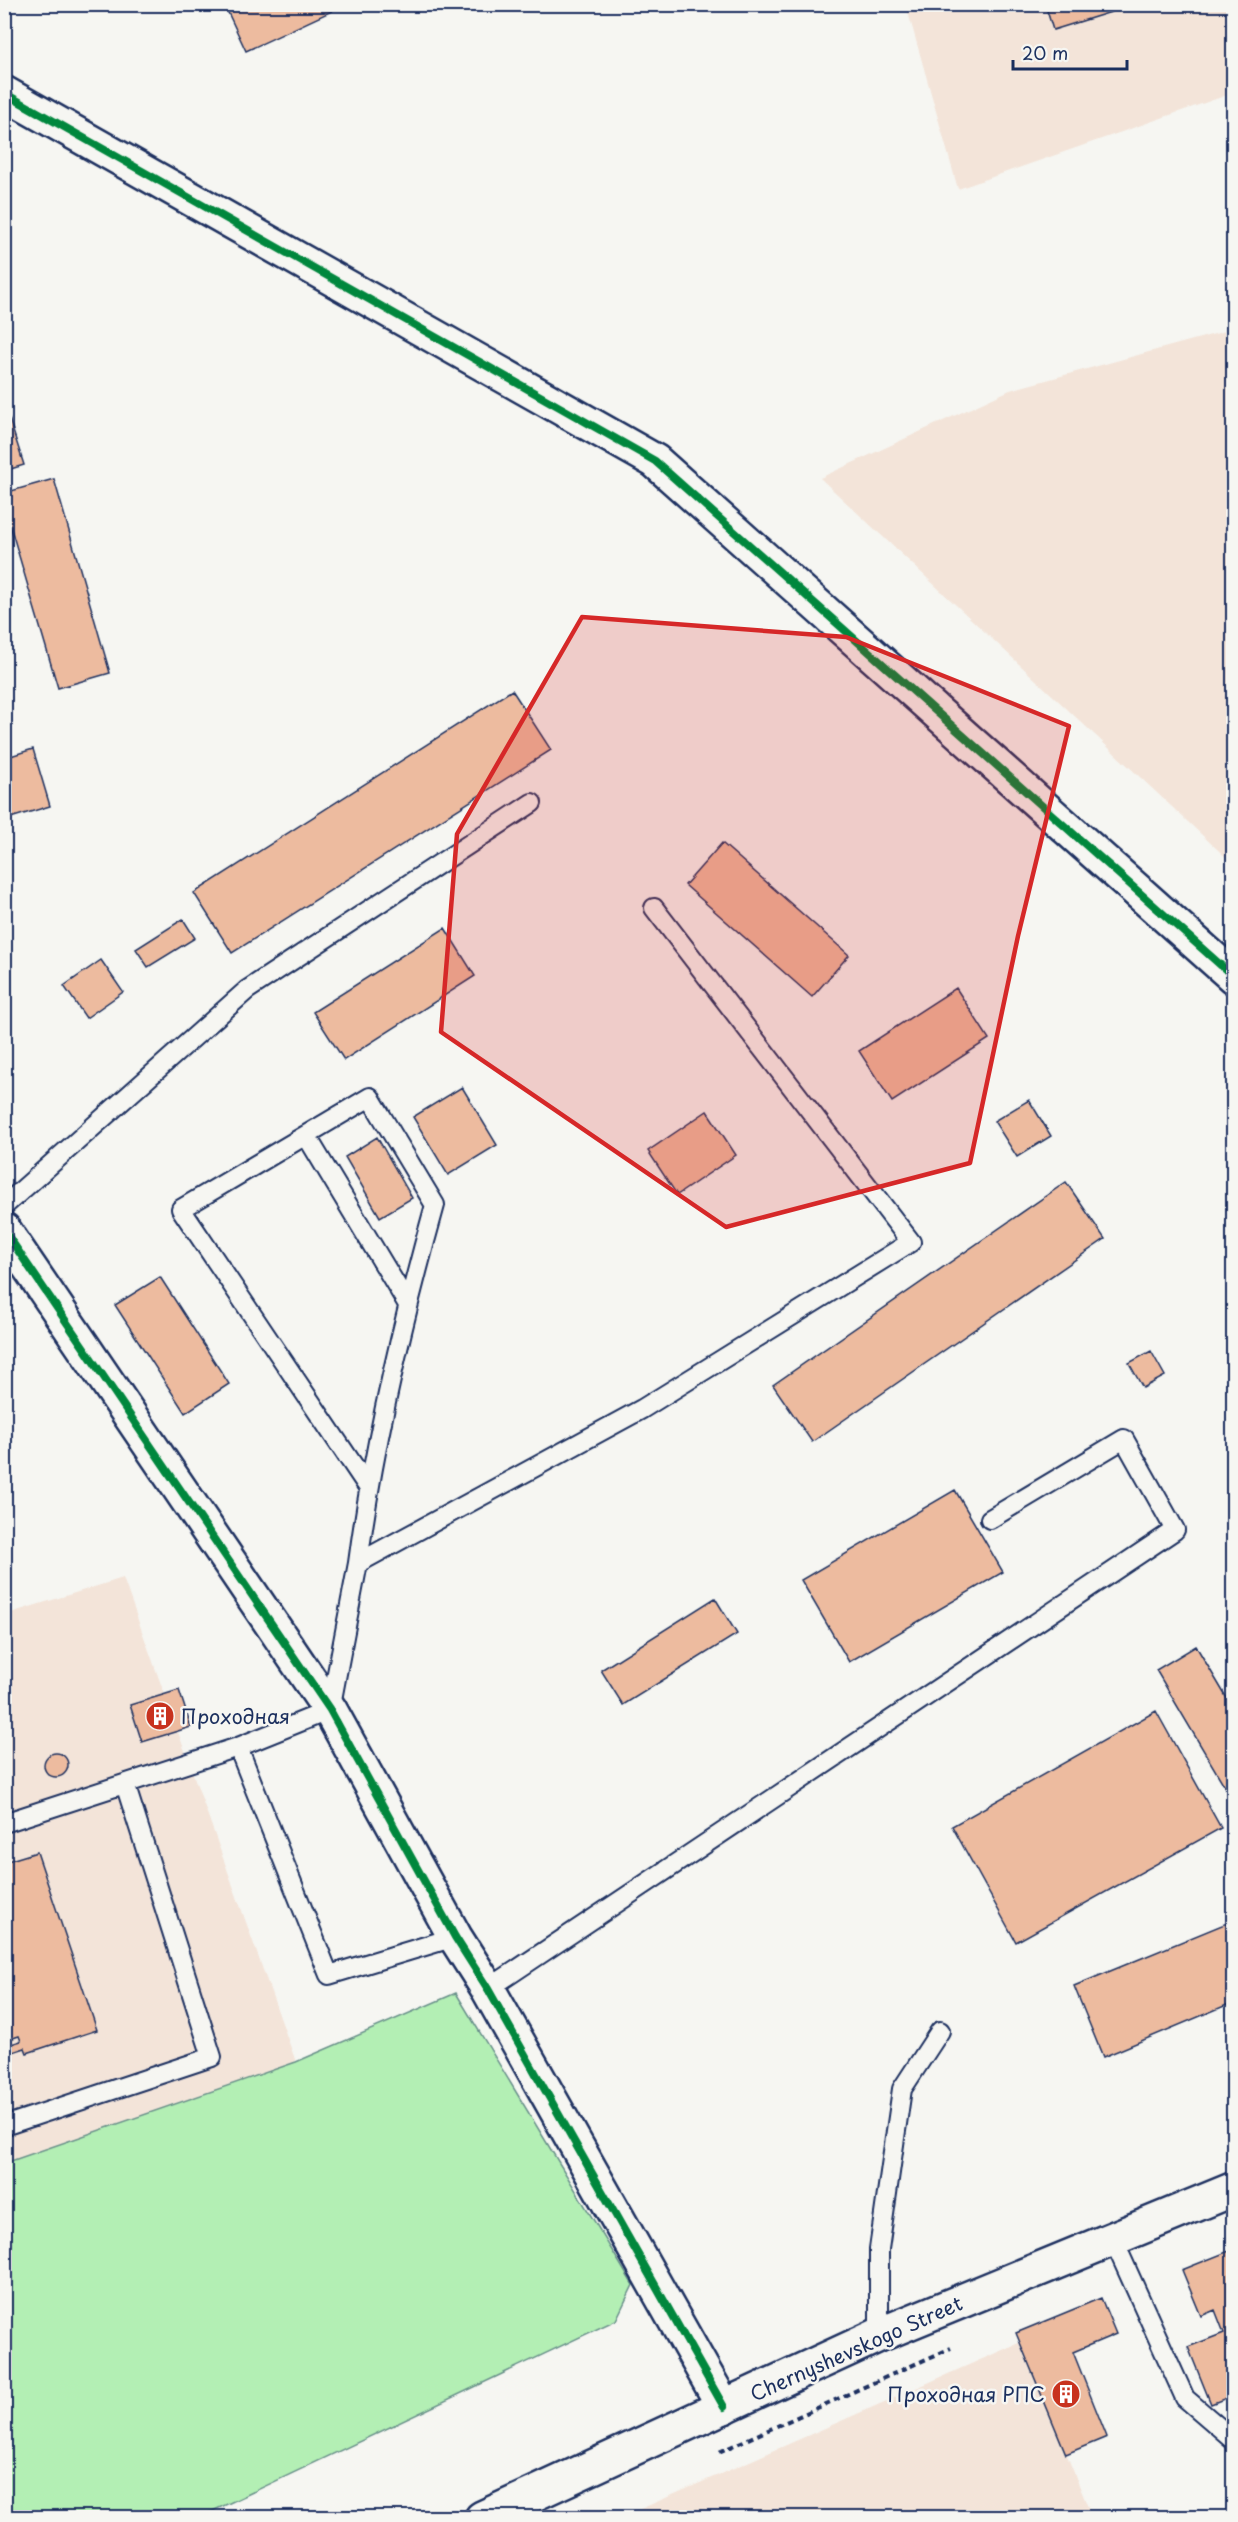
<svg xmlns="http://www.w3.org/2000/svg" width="1238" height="2522" viewBox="0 0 1238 2522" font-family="'Playpen Sans',sans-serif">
	<rect width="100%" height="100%" fill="#f6f6f2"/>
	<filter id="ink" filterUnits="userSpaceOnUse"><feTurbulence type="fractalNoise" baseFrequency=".0167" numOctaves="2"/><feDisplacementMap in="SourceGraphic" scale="12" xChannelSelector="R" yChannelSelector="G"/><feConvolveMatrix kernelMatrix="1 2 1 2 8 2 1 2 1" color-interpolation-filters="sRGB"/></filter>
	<g filter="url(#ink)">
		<path fill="#f3e4d9" d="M 906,5 L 1233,5 L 1233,93 L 958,189 Z
			M 1233,329 L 1234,329 L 1233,864 L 820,478 L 1010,390 Z
			M 123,1578 L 296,2062 L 5,2163 L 4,1615 Z
			M 1021,2342 L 1092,2517 L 620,2518 Z"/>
		<path fill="#b3efb4" stroke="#678f89" stroke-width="1.5" d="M 456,1993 L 633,2285 L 616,2320 L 200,2517 L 5,2517 L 5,2163 L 296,2062 Z"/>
		<path fill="#edbb9f" stroke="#1b2f5e" stroke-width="1.5" d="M 224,4 L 329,4 L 332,11 L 246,51 Z
			M 1045,4 L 1137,4 L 1053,30 Z
			M 4,403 L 24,465 L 4,471 Z
			M 54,479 L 110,673 L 58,688 L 4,505 L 4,493 Z
			M 512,690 L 551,750 L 232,953 L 194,893 Z
			M 33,749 L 50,806 L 4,820 L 4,758 Z
			M 722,843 L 849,955 L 812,997 L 685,885 Z
			M 183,919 L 195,938 L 148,967 L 136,949 Z
			M 445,928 L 475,976 L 344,1060 L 313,1012 Z
			M 101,960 L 123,992 L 86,1018 L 64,986 Z
			M 956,988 L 989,1039 L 892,1102 L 859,1051 Z
			M 462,1087 L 497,1145 L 448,1175 L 413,1117 Z
			M 1029,1100 L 1051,1136 L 1017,1157 L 994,1121 Z
			M 707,1111 L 736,1155 L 677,1195 L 648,1151 Z
			M 377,1137 L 412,1198 L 380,1217 L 345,1157 Z
			M 1066,1182 L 1105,1239 L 812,1442 L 773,1385 Z
			M 160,1277 L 229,1384 L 185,1413 L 115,1305 Z
			M 1151,1351 L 1165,1376 L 1143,1388 L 1129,1363 Z
			M 955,1490 L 1003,1572 L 849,1662 L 801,1580 Z
			M 715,1598 L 737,1634 L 623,1705 L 601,1670 Z
			M 1196,1646 L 1234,1710 L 1234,1802 L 1156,1670 Z
			M 179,1690 L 191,1727 L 142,1742 L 130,1705 Z
			M 1156,1711 L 1221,1828 L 1016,1942 L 952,1826 Z
			M44 1765a12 12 0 1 1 24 0a12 12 0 1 1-24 0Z
			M 37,1852 L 97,2030 L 27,2053 L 25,2048 L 4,2055 L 4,2046 L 21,2041 L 19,2036 L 4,2041 L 4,1862 Z
			M 1234,1920 L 1234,2002 L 1103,2057 L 1074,1986 Z
			M 1234,2249 L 1234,2395 L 1211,2404 L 1188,2347 L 1224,2333 L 1215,2310 L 1201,2316 L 1182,2270 Z
			M 1101,2298 L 1116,2334 L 1073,2352 L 1107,2437 L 1066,2454 L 1016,2333 Z"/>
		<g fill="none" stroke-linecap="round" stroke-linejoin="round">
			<g stroke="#1b2f5e" stroke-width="22">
				<path id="lane" d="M 306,1135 L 407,1303
					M 4,1206 L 247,990 L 532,803
					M 358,1563 C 374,1441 402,1323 435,1205 L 370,1097 L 181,1209 L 368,1487
					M 238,1747 L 329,1975 L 455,1937
					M 4,1823 L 238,1747 L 330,1710 L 358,1563 L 642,1409 L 911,1242 L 654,908
					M 488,1989 L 1175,1530 L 1124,1439 L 990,1519
					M 4,2126 L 212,2057 L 125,1784
					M 1113,2239 L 1185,2398 L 1234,2440
					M 879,2335 L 879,2249 L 902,2089 L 940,2031"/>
			</g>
			<g stroke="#1b2f5e" stroke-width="38">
				<path id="street" d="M 4,93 L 655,461 L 1234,977
					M 4,1230 L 330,1710 L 455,1937 L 488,1989 L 724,2407"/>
			</g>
			<g stroke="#1b2f5e" stroke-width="38">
				<path id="secondary" d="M 482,2518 L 879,2335 L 1234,2189"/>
			</g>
			<path stroke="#1b2f5e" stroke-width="4" stroke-dasharray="6 4.5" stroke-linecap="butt" d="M 719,2452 L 951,2348"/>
			<use href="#lane" stroke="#f6f6f2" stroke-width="18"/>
			<use href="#street" stroke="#f6f6f2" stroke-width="33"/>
			<use href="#secondary" stroke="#f6f6f2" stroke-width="33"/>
			<g stroke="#f6f6f2" stroke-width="11">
				<path id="cycleway" d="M 4,93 L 655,461 L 1234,977
					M 4,1230 L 330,1710 L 455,1937 L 488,1989 L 724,2407"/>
			</g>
			<use href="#cycleway" stroke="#00873e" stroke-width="8"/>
		</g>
	</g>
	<path fill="#d62828" fill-opacity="0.2" stroke="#d62828" stroke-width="4.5" stroke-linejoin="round" d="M 582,617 L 846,637 L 1069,726 L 1018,936 L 970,1163 L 726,1227 L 441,1032 L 457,834 Z"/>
	<defs>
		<g id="building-disc" transform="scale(1.5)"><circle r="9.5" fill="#c8321e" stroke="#f6f6f2"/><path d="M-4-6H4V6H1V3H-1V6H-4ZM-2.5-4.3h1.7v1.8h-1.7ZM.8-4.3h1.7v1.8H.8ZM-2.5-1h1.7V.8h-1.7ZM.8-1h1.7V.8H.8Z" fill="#fff"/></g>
	</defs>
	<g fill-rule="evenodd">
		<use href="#building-disc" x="160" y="1716"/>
		<use href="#building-disc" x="1066" y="2394"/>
	</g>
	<g text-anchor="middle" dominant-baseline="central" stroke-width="5" stroke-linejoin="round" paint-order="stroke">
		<g font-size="20" fill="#1b2f5e" stroke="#f6f6f2" text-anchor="start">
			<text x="181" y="1716">Проходная</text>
			<text x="1045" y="2394" text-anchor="end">Проходная РПС</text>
		</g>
		<g font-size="20" fill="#1b2f5e" stroke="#f6f6f2">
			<text transform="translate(856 2348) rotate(-24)">Chernyshevskogo Street</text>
		</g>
	</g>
	<rect width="1238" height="2522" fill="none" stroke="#f6f6f2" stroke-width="24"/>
	<rect x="12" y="12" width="1214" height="2498" fill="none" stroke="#1b2f5e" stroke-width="2" filter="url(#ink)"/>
	<path d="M1013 60v9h114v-9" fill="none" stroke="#1b2f5e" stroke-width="3"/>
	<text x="1022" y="60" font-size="18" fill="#1b2f5e" stroke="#f6f6f2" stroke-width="4.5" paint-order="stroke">20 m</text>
</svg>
